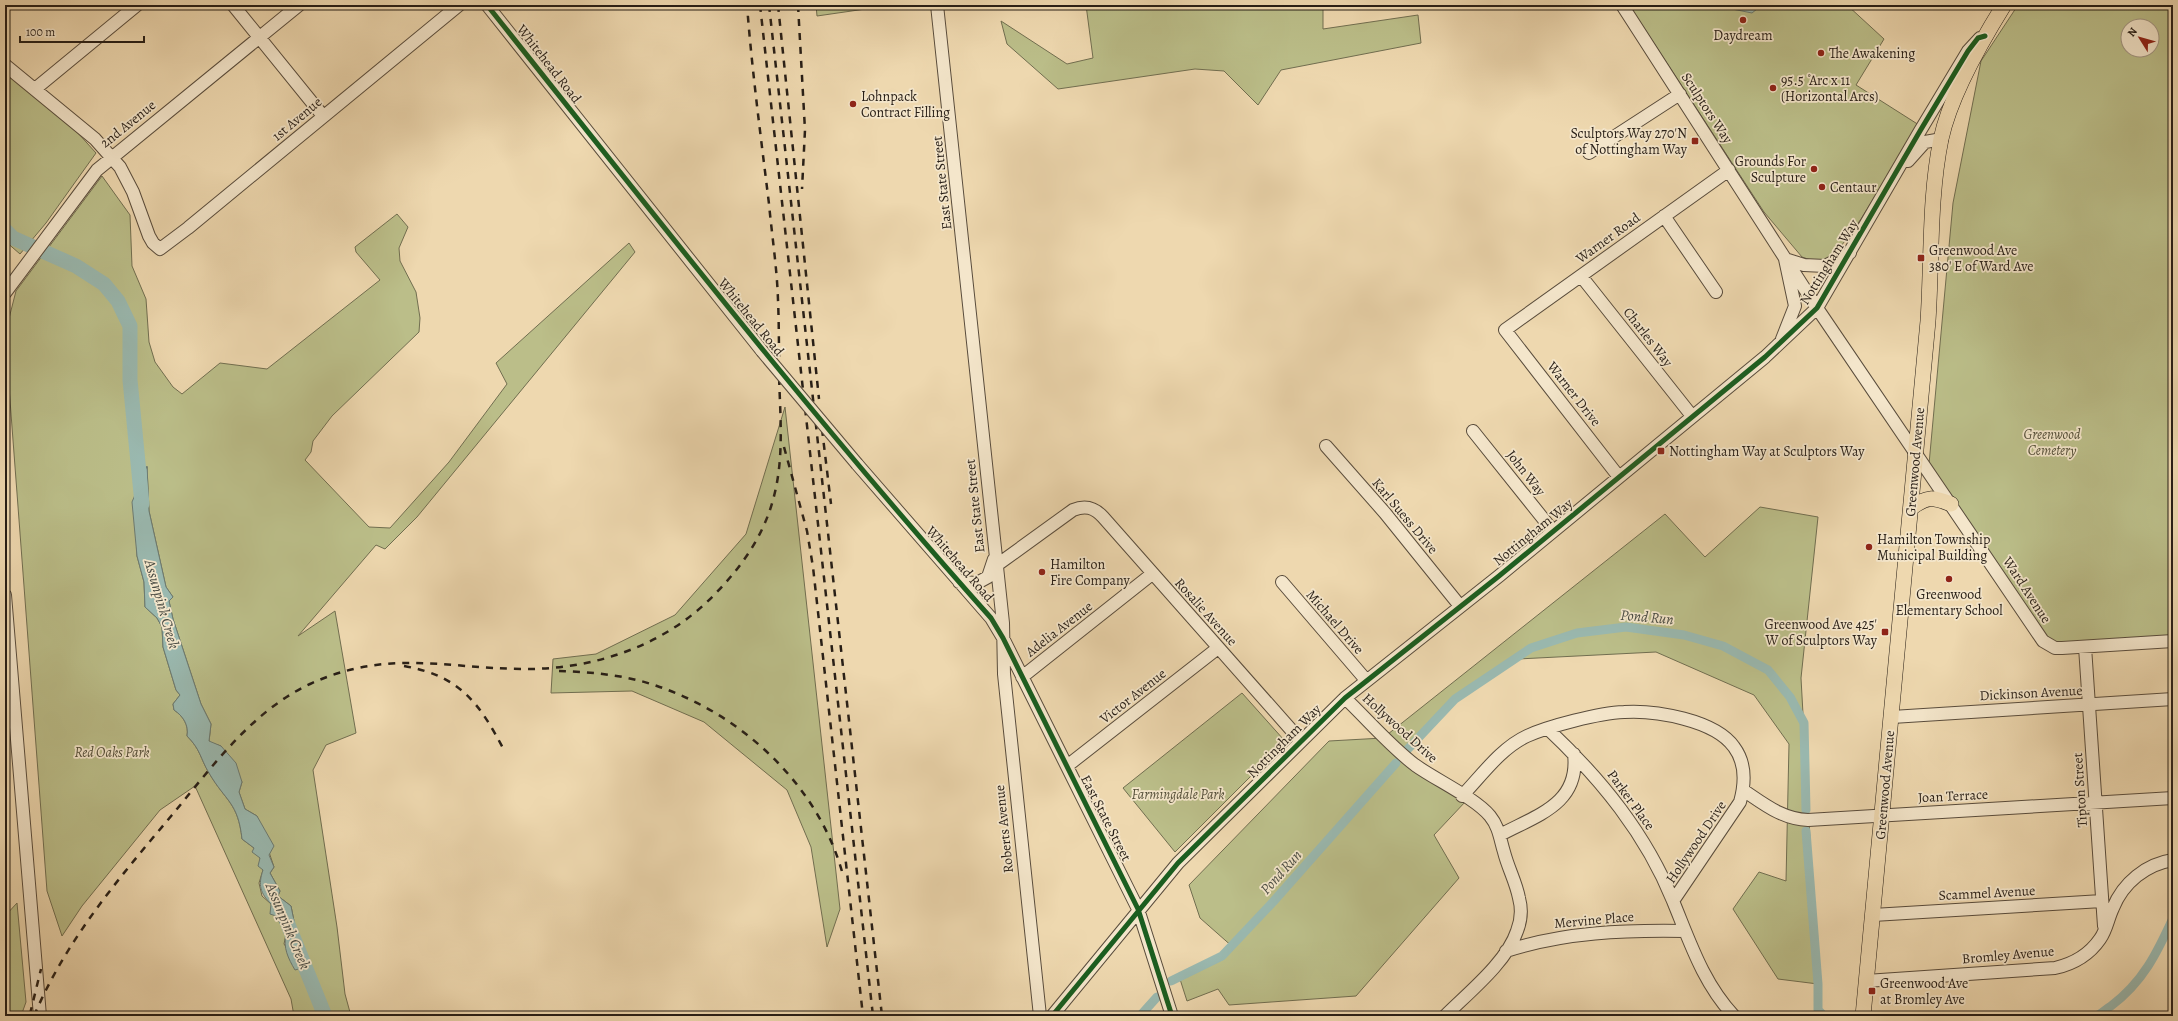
<svg xmlns="http://www.w3.org/2000/svg" width="2178" height="1021" viewBox="0 0 2178 1021" font-family="Alegreya,serif">
	<rect width="100%" height="100%" fill="#eed8af"/>
	<filter id="stains"><feTurbulence type="fractalNoise" baseFrequency=".005" numOctaves="4"/><feColorMatrix values="0 0 0 0 .2 0 0 0 0 .09 0 0 0 0 .02 0 0 0 .5 -.17"/></filter>
	<radialGradient id="worn" r=".72"><stop offset=".6" stop-color="#630" stop-opacity="0"/><stop offset="1" stop-color="#630" stop-opacity=".3"/></radialGradient>
	<path fill="#bbbe89" stroke="#716e50" fill-rule="evenodd" d="M 816,5 L 893,5 L 817,16 Z
		M 1086,5 L 1323,5 L 1323,29 L 1418,15 L 1421,43 L 1281,70 L 1258,105 L 1224,71 L 1195,69 L 1058,89 L 1007,44 L 1001,21 L 1067,64 L 1093,58 Z
		M 1629,5 L 1847,5 L 1884,39 L 1856,85 L 1919,125 L 1861,219 L 1836,253 L 1824,260 L 1814,261 L 1802,257 L 1764,212 Z
		M 2018,5 L 2173,5 L 2173,640 L 2044,647 L 1928,475 L 1953,203 L 1981,61 ZM 2128,26 L 2152,26 L 2152,50 L 2128,50 Z
		M 5,66 L 50,102 L 96,153 L 46,223 L 20,254 L 5,241 Z
		M 102,176 L 130,215 L 132,266 L 146,299 L 149,342 L 155,362 L 173,387 L 182,394 L 220,363 L 267,369 L 380,280 L 356,252 L 355,247 L 397,214 L 408,227 L 399,248 L 400,261 L 416,292 L 420,318 L 419,332 L 332,416 L 313,441 L 311,452 L 305,460 L 369,527 L 390,528 L 449,462 L 507,384 L 496,363 L 629,243 L 635,252 L 417,517 L 385,549 L 376,545 L 298,636 L 335,611 L 356,733 L 326,745 L 313,770 L 337,927 L 345,994 L 351,1016 L 294,1016 L 291,999 L 195,786 L 160,810 L 82,906 L 62,936 L 47,891 L 5,334 L 16,291 ZM 147,467 L 149,511 L 166,587 L 173,597 L 169,601 L 173,619 L 201,704 L 211,724 L 209,742 L 221,746 L 242,782 L 239,792 L 245,809 L 257,816 L 274,867 L 270,873 L 280,891 L 278,896 L 291,906 L 296,931 L 293,946 L 301,968 L 284,944 L 286,934 L 271,904 L 262,896 L 259,883 L 263,870 L 260,858 L 254,848 L 242,839 C 238,802 226,802 209,773 C 200,758 201,750 187,736 C 189,725 183,716 174,710 L 173,704 L 180,695 L 176,690 L 163,647 L 162,627 L 157,618 L 145,607 L 144,582 L 137,556 L 136,530 Z
		M 785,407 L 840,909 L 827,947 L 811,847 L 787,790 L 704,722 L 632,691 L 551,693 L 553,659 L 596,654 L 675,615 L 746,534 Z
		M 1760,507 L 1818,517 L 1801,678 L 1818,984 L 1778,979 L 1733,909 L 1759,872 L 1786,881 L 1789,744 L 1754,695 L 1656,652 L 1518,659 L 1447,704 L 1404,758 L 1466,801 L 1434,835 L 1459,878 L 1356,996 L 1229,1005 L 1218,989 L 1187,1001 L 1179,976 L 1234,948 L 1200,918 L 1189,885 L 1329,741 L 1383,738 L 1665,514 L 1705,557 Z
		M 1242,693 L 1284,740 L 1284,743 L 1175,852 L 1123,788 Z
		M 17,903 L 26,1002 L 21,1016 L 5,1016 L 5,916 Z"/>
	<path fill="#9ab9b0" stroke="#6c7b72" d="M 1712,5 L 1762,5 L 1752,13 Z
		M 147,466 L 149,511 L 166,587 L 173,597 L 169,601 L 173,619 L 201,704 L 211,724 L 209,741 L 221,746 L 236,763 L 242,782 L 239,792 L 245,809 L 257,816 L 274,846 L 269,855 L 274,867 L 270,873 L 280,891 L 278,896 L 291,906 L 296,931 L 293,946 L 302,968 L 295,970 C 288,958 283,948 286,934 L 276,916 L 270,914 L 271,904 C 260,893 258,885 263,870 L 258,866 L 260,858 L 252,852 L 254,848 L 242,839 C 238,802 226,802 209,773 C 200,758 201,750 187,736 C 189,725 183,716 174,710 L 173,704 L 180,695 L 176,690 L 163,647 L 162,627 L 157,618 L 145,607 L 144,582 L 137,556 L 132,502 Z"/>
	<g fill="none" stroke-linecap="round" stroke-linejoin="round">
		<path stroke="#9ab9b0" stroke-width="9" d="M 1406,751 L 1455,699 L 1531,648 L 1577,633 L 1626,627 L 1684,635 L 1723,646 L 1768,670 L 1790,697 L 1804,723 L 1806,810
			M 1806,831 L 1818,984 L 1818,1010 L 1824,1016
			M 1171,981 L 1222,956 L 1273,902 L 1396,763
			M 1140,1016 L 1157,997
			M 2096,1016 C 2101,1014 2106,1009 2111,1006 C 2143,982 2157,953 2173,918"/>
		<path stroke="#9ab9b0" stroke-width="15" d="M 5,230 L 13,238 L 76,266 L 104,284 L 118,301 L 130,326 L 130,380 L 142,504
			M 287,922 L 325,1016"/>
		<g stroke="#594c3c" stroke-width="14">
			<path id="minor" d="M 233,5 L 323,116
				M 487,5 L 762,351
				M 937,5 L 1003,623 L 1004,674 L 1040,1016
				M 1622,5 L 1817,308 L 2043,641 L 2055,648 L 2062,648 L 2173,641
				M 5,65 L 95,139 L 111,157 L 120,167 L 133,192 L 149,236 L 153,243 L 160,249 L 188,228 L 459,5
				M 35,89 L 137,5
				M 1589,153 L 1680,94
				M 1908,161 L 1925,142 L 1942,139
				M 1664,216 L 1716,292
				M 1581,276 L 1692,416
				M 5,293 L 97,170 L 299,5
				M 1782,339 L 1795,306 L 1785,259 L 1804,265 L 1825,266 L 1850,253
				M 1473,431 L 1553,531
				M 1326,446 L 1385,513 L 1460,606
				M 857,464 L 991,618 L 1003,638 L 1138,909 L 1172,1016
				M 1619,477 L 1505,330 L 1729,170
				M 997,565 L 1073,510 C 1085,505 1094,507 1103,517 L 1301,741
				M 959,582 L 977,583 L 988,577 L 994,559
				M 1282,582 L 1366,680
				M 5,595 L 40,1016
				M 2085,647 L 2104,926
				M 1022,677 L 1152,574
				M 1345,698 C 1368,720 1390,746 1415,765 C 1436,780 1475,798 1490,816 C 1499,827 1500,839 1504,852 C 1508,868 1516,882 1519,898 C 1522,909 1521,921 1517,931 C 1507,962 1468,993 1445,1016
				M 1892,717 L 2173,699
				M 1548,729 C 1601,779 1646,834 1673,901
				M 1067,766 L 1218,648
				M 1743,790 C 1764,804 1782,819 1808,820 L 2173,798
				M 1462,796 C 1482,775 1501,748 1527,736 C 1549,726 1599,713 1624,712 C 1655,710 1715,720 1734,747 C 1746,763 1745,784 1740,802 L 1673,901 C 1690,942 1703,983 1734,1016
				M 1500,835 C 1537,815 1580,804 1574,754
				M 1873,915 L 2102,901
				M 1506,951 C 1565,932 1624,930 1685,931
				M 1866,981 L 2055,968 C 2073,964 2089,955 2100,939 C 2107,929 2108,918 2113,908 C 2123,883 2146,864 2173,860
				M 1052,1016 L 1178,863 L 1345,698 L 1499,576 L 1765,357 L 1817,308 L 1920,131 L 1968,51 L 1980,38"/>
		</g>
		<g stroke="#271e16" stroke-width="16">
			<path id="major" d="M 1911,508 C 1927,496 1933,497 1951,504
				M 1863,1016 L 1928,321 C 1932,261 1929,198 1941,139 C 1950,97 1981,42 2004,5"/>
		</g>
		<use href="#minor" stroke="#f4e6cb" stroke-width="12"/>
		<use href="#major" stroke="#eed8af" stroke-width="15"/>
		<path stroke="#271e16" stroke-width="2.5" stroke-dasharray="7 7" stroke-linecap="butt" d="M 760,5 L 873,1016
			M 769,5 L 882,1016
			M 778,5 L 819,399
			M 798,5 L 805,130 L 802,189
			M 822,429 L 831,504
			M 784,447 L 807,531 L 813,567 L 863,1016
			M 404,666 C 461,676 480,704 505,752
			M 559,671 C 591,672 626,675 657,686 C 743,715 819,786 843,875
			M 30,1014 L 41,969
			M 34,1016 C 66,940 119,878 172,815 C 212,767 252,711 310,684 C 386,649 444,668 522,669 C 593,670 666,646 716,593 C 744,564 766,532 775,492 C 784,454 780,413 779,374 C 779,349 779,324 778,300 C 777,268 772,236 769,204 C 761,138 752,71 747,5"/>
		<g stroke="#594c3c" stroke-width="14" stroke-linecap="butt">
			<path id="minor-bridge" d="M 762,351 L 857,464"/>
		</g>
		<use href="#minor-bridge" stroke="#f4e6cb" stroke-width="12"/>
		<g stroke="#f4e6cb" stroke-width="8">
			<path id="cycleway" d="M 487,5 C 652,212 814,420 991,618 L 1003,638 L 1138,909 L 1172,1016
				M 1052,1016 L 1178,863 L 1345,698 L 1499,576 L 1765,357 L 1817,308 L 1920,131 L 1968,51 L 1978,38 L 1985,36"/>
		</g>
		<use href="#cycleway" stroke="#1b5e20" stroke-width="5"/>
	</g>
	<g fill="#8f2418" stroke="#f4e6cb" stroke-width="1.5">
		<circle cx="1743" cy="20" r="4"/>
		<circle cx="1821" cy="53" r="4"/>
		<circle cx="1773" cy="88" r="4"/>
		<circle cx="853" cy="104" r="4"/>
		<rect x="1691" y="137" width="8" height="8" rx="2"/>
		<circle cx="1814" cy="169" r="4"/>
		<circle cx="1822" cy="187" r="4"/>
		<rect x="1917" y="254" width="8" height="8" rx="2"/>
		<rect x="1657" y="447" width="8" height="8" rx="2"/>
		<circle cx="1869" cy="547" r="4"/>
		<circle cx="1042" cy="572" r="4"/>
		<circle cx="1949" cy="579" r="4"/>
		<rect x="1881" y="628" width="8" height="8" rx="2"/>
		<rect x="1868" y="987" width="8" height="8" rx="2"/>
	</g>
	<g text-anchor="middle" dominant-baseline="central" stroke-width="3.5" stroke-linejoin="round" paint-order="stroke">
		<g font-size="14" fill="#271e16" stroke="#f4e6cb" text-anchor="start">
			<text x="1743" y="35" text-anchor="middle">Daydream</text>
			<text x="1829" y="53">The Awakening</text>
			<text x="1781" y="80">95.5 ̊ Arc x 11<tspan x="1781" dy="16">(Horizontal Arcs)</tspan></text>
			<text x="861" y="96">Lohnpack<tspan x="861" dy="16">Contract Filling</tspan></text>
			<text x="1687" y="133" text-anchor="end">Sculptors Way 270'N<tspan x="1687" dy="16">of Nottingham Way</tspan></text>
			<text x="1806" y="161" text-anchor="end">Grounds For<tspan x="1806" dy="16">Sculpture</tspan></text>
			<text x="1830" y="187">Centaur</text>
			<text x="1929" y="250">Greenwood Ave<tspan x="1929" dy="16">380' E of Ward Ave</tspan></text>
			<text x="1669" y="451">Nottingham Way at Sculptors Way</text>
			<text x="1877" y="539">Hamilton Township<tspan x="1877" dy="16">Municipal Building</tspan></text>
			<text x="1050" y="564">Hamilton<tspan x="1050" dy="16">Fire Company</tspan></text>
			<text x="1949" y="594" text-anchor="middle">Greenwood<tspan x="1949" dy="16">Elementary School</tspan></text>
			<text x="1877" y="624" text-anchor="end">Greenwood Ave 425'<tspan x="1877" dy="16">W of Sculptors Way</tspan></text>
			<text x="1880" y="983">Greenwood Ave<tspan x="1880" dy="16">at Bromley Ave</tspan></text>
		</g>
		<g font-size="14" fill="#271e16" stroke="#f4e6cb">
			<text transform="translate(549 64) rotate(52)">Whitehead Road</text>
			<text transform="translate(1707 108) rotate(57)">Sculptors Way</text>
			<text transform="translate(297 119) rotate(-40)">1st Avenue</text>
			<text transform="translate(128 124) rotate(-39)">2nd Avenue</text>
			<text transform="translate(942 183) rotate(-96)">East State Street</text>
			<text transform="translate(1608 238) rotate(-36)">Warner Road</text>
			<text transform="translate(1829 262) rotate(-58)">Nottingham Way</text>
			<text transform="translate(751 317) rotate(51)">Whitehead Road</text>
			<text transform="translate(1648 337) rotate(52)">Charles Way</text>
			<text transform="translate(1574 394) rotate(52)">Warner Drive</text>
			<text transform="translate(1915 462) rotate(-85)">Greenwood Avenue</text>
			<text transform="translate(1526 473) rotate(52)">John Way</text>
			<text transform="translate(975 506) rotate(-96)">East State Street</text>
			<text transform="translate(1405 516) rotate(50)">Karl Suess Drive</text>
			<text transform="translate(1533 532) rotate(-39)">Nottingham Way</text>
			<text transform="translate(960 564) rotate(49)">Whitehead Road</text>
			<text transform="translate(2027 590) rotate(57)">Ward Avenue</text>
			<text transform="translate(1206 612) rotate(48)">Rosalie Avenue</text>
			<text transform="translate(1335 622) rotate(49)">Michael Drive</text>
			<text transform="translate(1059 629) rotate(-38)">Adelia Avenue</text>
			<text transform="translate(2031 693) rotate(-3)">Dickinson Avenue</text>
			<text transform="translate(1133 696) rotate(-38)">Victor Avenue</text>
			<text transform="translate(1400 728) rotate(42)">Hollywood Drive</text>
			<text transform="translate(1284 741) rotate(-45)">Nottingham Way</text>
			<text transform="translate(1885 785) rotate(-85)">Greenwood Avenue</text>
			<text transform="translate(2080 790) rotate(-94)">Tipton Street</text>
			<text transform="translate(1953 796) rotate(-3)">Joan Terrace</text>
			<text transform="translate(1631 800) rotate(54)">Parker Place</text>
			<text transform="translate(1106 818) rotate(63)">East State Street</text>
			<text transform="translate(1004 829) rotate(-96)">Roberts Avenue</text>
			<text transform="translate(1696 842) rotate(-56)">Hollywood Drive</text>
			<text transform="translate(1987 893) rotate(-3)">Scammel Avenue</text>
			<text transform="translate(1594 920) rotate(-5)">Mervine Place</text>
			<text transform="translate(2008 955) rotate(-5)">Bromley Avenue</text>
		</g>
		<g font-size="14" font-style="italic" fill="#534e38" stroke="#f4e6cb">
			<text x="2052" y="434">Greenwood<tspan x="2052" dy="16">Cemetery</tspan></text>
			<text x="112" y="752">Red Oaks Park</text>
			<text x="1178" y="794">Farmingdale Park</text>
		</g>
		<g font-size="15" font-style="italic" fill="#4a4c44" stroke="#f4e6cb">
			<text transform="translate(162 604) rotate(74)">Assunpink Creek</text>
			<text transform="translate(1647 617) rotate(5)">Pond Run</text>
			<text transform="translate(1281 872) rotate(-48)">Pond Run</text>
			<text transform="translate(288 926) rotate(67)">Assunpink Creek</text>
		</g>
	</g>
	<rect width="2178" height="1021" fill="none" stroke="#eed8af" stroke-width="20"/>
	<rect x="6" y="6" width="2166" height="1009" fill="none" stroke="#271e16" stroke-width="2"/>
	<rect x="10" y="10" width="2158" height="1001" fill="none" stroke="#271e16"/>
	<g transform="translate(2140 38) rotate(307)"><circle r="19" fill="#f4e6cb" stroke="#a29683"/>
	<path d="M0-3L7 15L0 10L-7 15Z" fill="#8f2418"/>
	<text y="-6" font-size="11" font-weight="bold" text-anchor="middle" fill="#271e16">N</text>
	</g>
	<path d="M20 36v6h124v-6" fill="none" stroke="#271e16" stroke-width="2"/>
	<text x="26" y="36" font-size="12" fill="#271e16" stroke="#f4e6cb" stroke-width="3" paint-order="stroke">100 m</text>
	<rect width="100%" height="100%" filter="url(#stains)"/>
	<rect width="100%" height="100%" fill="url(#worn)"/>
</svg>
